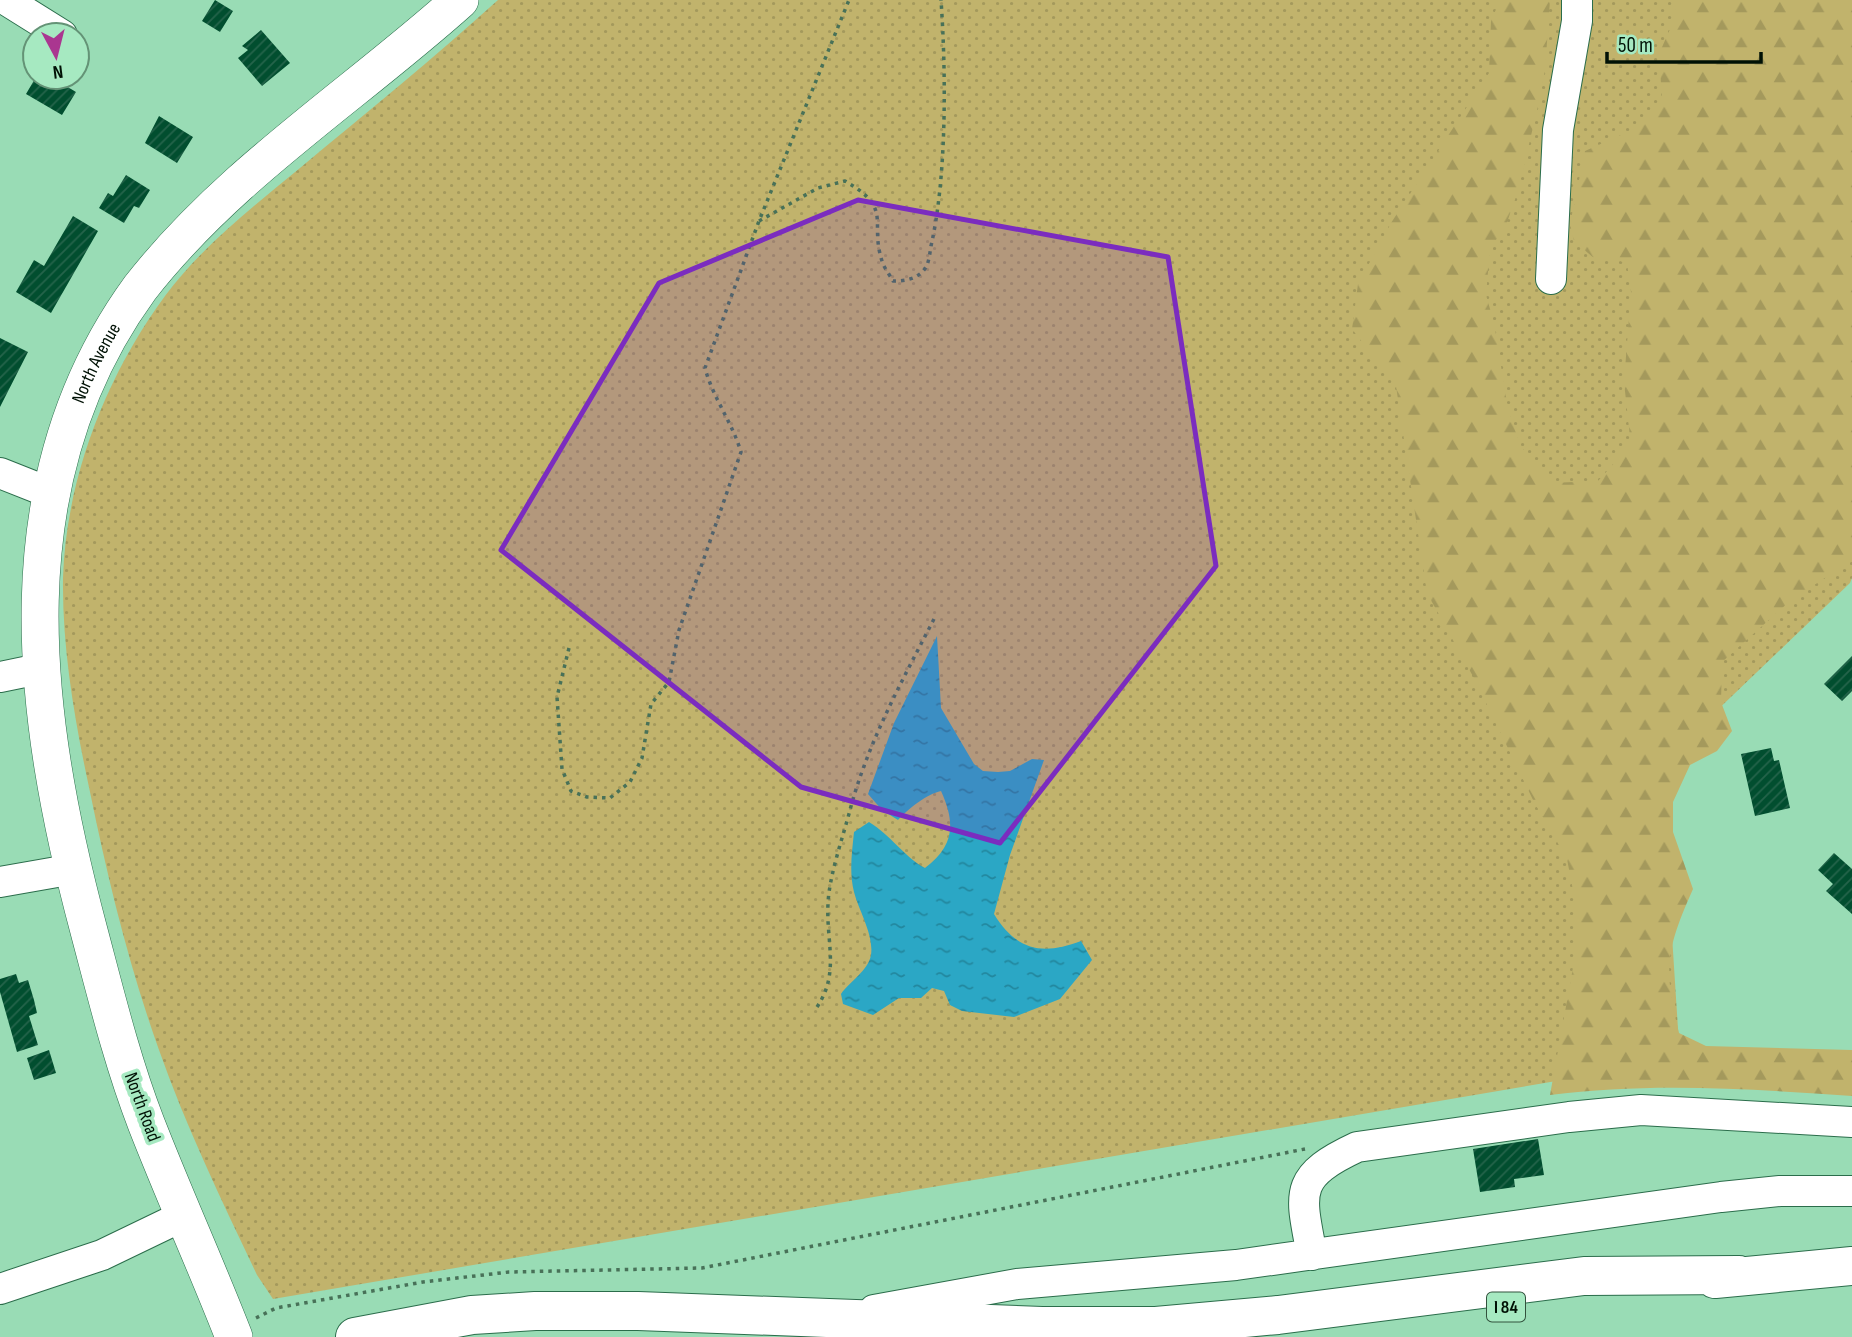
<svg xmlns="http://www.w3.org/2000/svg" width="1852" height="1337" viewBox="0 0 1852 1337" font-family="'Sofia Sans Condensed',sans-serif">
	<defs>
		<pattern id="grass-dots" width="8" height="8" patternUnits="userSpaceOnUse" patternTransform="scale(1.75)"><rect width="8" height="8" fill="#c1b36c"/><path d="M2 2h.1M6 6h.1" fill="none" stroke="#a4995c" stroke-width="1.8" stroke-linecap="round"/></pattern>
		<pattern id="forest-firs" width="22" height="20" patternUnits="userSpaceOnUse" patternTransform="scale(1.75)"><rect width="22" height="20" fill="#c1b36c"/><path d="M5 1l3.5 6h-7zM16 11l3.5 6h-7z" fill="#a4995c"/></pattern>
		<pattern id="water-ripples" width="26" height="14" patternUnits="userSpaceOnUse" patternTransform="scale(1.75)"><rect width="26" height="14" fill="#2ba7c5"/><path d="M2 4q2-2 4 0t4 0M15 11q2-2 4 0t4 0" fill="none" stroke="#22879e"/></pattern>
		<pattern id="building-hatch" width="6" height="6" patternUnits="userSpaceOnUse" patternTransform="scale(1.75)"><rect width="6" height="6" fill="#014e2f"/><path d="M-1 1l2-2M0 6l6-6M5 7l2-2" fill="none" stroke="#24634a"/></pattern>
	</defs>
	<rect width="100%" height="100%" fill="#99dcb5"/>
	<path fill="url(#grass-dots)" d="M 498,0 L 1808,0 L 1852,10 L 1852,578 L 1850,583 L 1661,764 L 1680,1060 L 273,1299 L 257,1275 C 222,1201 186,1127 159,1050 C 129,966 108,880 90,792 C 75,722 62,650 63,578 C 66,479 106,376 165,296 C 202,246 253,207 300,168 C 366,113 434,58 498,0 Z"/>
	<path fill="url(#forest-firs)" d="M 1500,0 L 1550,0 L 1545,70 L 1538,106 L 1518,191 L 1506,225 L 1490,249 L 1486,295 L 1494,323 L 1508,409 L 1520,445 L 1550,483 L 1598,481 L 1616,461 L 1630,437 L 1624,382 L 1631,292 L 1627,263 L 1606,257 L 1595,259 L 1574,241 L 1570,224 L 1585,151 L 1632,130 L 1662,99 L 1659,54 L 1674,20 L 1676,0 L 1852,0 L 1852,560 L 1790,601 L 1722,662 L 1721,702 L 1732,731 L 1717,751 L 1690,765 L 1673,802 L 1673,832 L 1693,889 C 1666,950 1663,968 1679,1033 L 1706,1046 L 1852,1050 L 1852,1096 C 1752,1089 1650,1082 1550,1095 L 1574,962 L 1577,911 L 1567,859 L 1534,802 L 1475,680 L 1427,593 L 1396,386 L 1352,329 L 1358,284 L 1391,223 L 1489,73 L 1491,21 Z"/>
	<path fill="url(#water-ripples)" d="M 937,636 L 941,708 L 974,764 L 983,771 L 998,772 L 1010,771 L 1032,759 L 1044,760 L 1010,855 L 994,914 C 1016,950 1042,956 1081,941 L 1092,960 L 1060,999 L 1014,1017 L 962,1011 L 950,1005 L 944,991 L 932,988 L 921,998 L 899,998 L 873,1015 L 843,1004 L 841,994 C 850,981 868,971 871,955 C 874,935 859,911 854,892 C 849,872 852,852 854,832 L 869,822 C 892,836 903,856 925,868 C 954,846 956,824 941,791 C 927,794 908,809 898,820 L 882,810 L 868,794 L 894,723 Z"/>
	<path fill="url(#building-hatch)" d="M 215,0 L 233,11 L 220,32 L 202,21 Z
		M 261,30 L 290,63 L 262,86 L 238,58 L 248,50 L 242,46 Z
		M 36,77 L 51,77 L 76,92 L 62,115 L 26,94 Z
		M 159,116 L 193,137 L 177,163 L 145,143 Z
		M 126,175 L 150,190 L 139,208 L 134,206 L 124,223 L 99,208 L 108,193 L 113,196 Z
		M 73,216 L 98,231 L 51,313 L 16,292 L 34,260 L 44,266 Z
		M 0,338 L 28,352 L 0,407 Z
		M 1852,656 L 1852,691 L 1842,701 L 1824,684 Z
		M 1771,748 L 1774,761 L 1779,760 L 1790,808 L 1755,816 L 1741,754 Z
		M 1834,853 L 1852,869 L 1852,914 L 1826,891 L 1833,884 L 1818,870 Z
		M 16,974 L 19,983 L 28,980 L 34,1000 L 37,1013 L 29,1016 L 38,1045 L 17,1052 L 0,992 L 0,979 Z
		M 49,1050 L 56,1073 L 34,1080 L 27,1058 Z
		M 1538,1139 L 1544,1175 L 1514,1179 L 1515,1187 L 1480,1192 L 1473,1149 Z"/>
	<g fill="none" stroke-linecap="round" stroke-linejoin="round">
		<g stroke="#2b6d4b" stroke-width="32">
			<path id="minor" d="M 6,0 L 62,35
				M 1551,279 L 1558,130 L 1577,21 L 1577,0
				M 0,473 L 48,492
				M 0,677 L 39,669
				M 0,882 L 74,869
				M 1312,1255 C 1300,1192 1293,1177 1357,1147 L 1569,1117 L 1641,1110 L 1852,1122
				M 0,1289 L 102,1255 L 185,1215
				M 874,1310 L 1017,1284 L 1236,1265 L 1721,1197 L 1780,1191 L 1852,1191"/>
		</g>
		<g stroke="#2b6d4b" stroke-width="38">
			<g id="major">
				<path id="s1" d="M 234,1337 C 206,1265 174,1195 146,1123 C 122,1061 106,995 89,931 C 31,714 0,480 140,288 C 229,174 353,96 460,0"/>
			</g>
		</g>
		<g stroke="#2b6d4b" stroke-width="40">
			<path id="highway" d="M 1715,1279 L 1852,1266
				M 355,1337 L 472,1315 L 535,1311 L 638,1311 L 1042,1326 L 1156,1326 L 1278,1315 L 1584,1276 L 1739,1275"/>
		</g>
		<path stroke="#487158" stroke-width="3.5" stroke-dasharray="3.5 5" stroke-linecap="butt" d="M 759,221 L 818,188 L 845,181 C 894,209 869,221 882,261 C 884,268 890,275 893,281 C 905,281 919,279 926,267 C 929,262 930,252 931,246 C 947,176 946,72 941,0
			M 569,648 L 557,697 L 562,769 L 571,791 L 587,797 L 610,798 L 630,782 L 642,758 L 651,704 L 669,682 L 679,630 L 741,452 C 732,422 713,398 705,368 L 759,221 L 849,0
			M 817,1007 C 840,973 826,942 828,904 C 829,876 843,837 850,810 C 868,742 902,681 934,619
			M 256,1318 L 276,1308 L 423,1282 L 509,1272 L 702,1268 L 1305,1149"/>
		<use href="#minor" stroke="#fff" stroke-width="30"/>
		<use href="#major" stroke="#fff" stroke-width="37"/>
		<use href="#highway" stroke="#fff" stroke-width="38"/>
	</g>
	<path fill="#7b2cbf" fill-opacity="0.2" stroke="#7b2cbf" stroke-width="5" stroke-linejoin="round" d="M 858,200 L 1168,257 L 1216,566 L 1000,843 L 801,787 L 501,550 L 659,283 Z"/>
	<g text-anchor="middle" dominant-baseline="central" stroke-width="7" stroke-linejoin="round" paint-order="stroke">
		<rect fill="#a6e9c1" stroke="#32523d" stroke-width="2" x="1487" y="1292.5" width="38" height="29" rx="5"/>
		<g font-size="18" font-weight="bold" fill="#001105">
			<text x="1506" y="1307">I 84</text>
		</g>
		<g font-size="19" fill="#001105" stroke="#a6e9c1">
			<text stroke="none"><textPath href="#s1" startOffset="1013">North Avenue</textPath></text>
			<text transform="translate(142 1107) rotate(70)">North Road</text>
		</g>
	</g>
	<g transform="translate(56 56) rotate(173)"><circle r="33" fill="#a6e9c1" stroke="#649376" stroke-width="2"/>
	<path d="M0-5L12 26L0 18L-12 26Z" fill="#aa3690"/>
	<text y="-10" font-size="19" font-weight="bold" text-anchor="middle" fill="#001105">N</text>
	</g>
	<path d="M1607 52v10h154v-10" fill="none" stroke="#001105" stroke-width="3.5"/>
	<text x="1618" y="52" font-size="21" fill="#001105" stroke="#a6e9c1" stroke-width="5" paint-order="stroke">50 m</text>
</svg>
